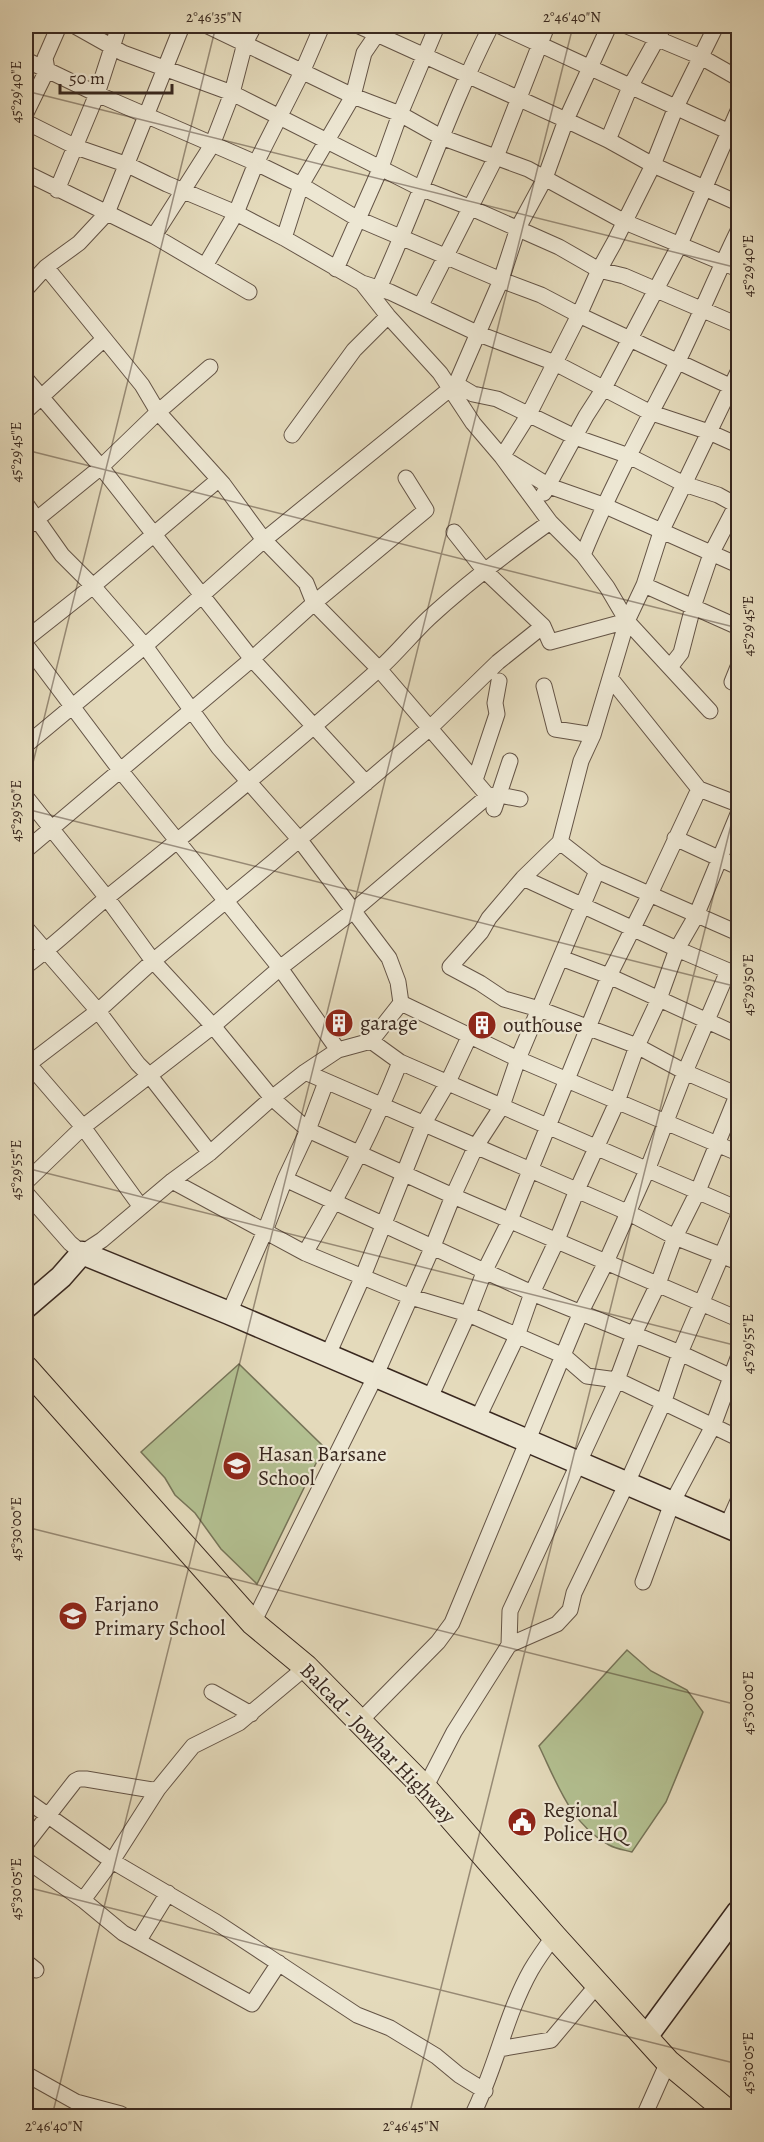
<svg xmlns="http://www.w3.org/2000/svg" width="764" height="2142" viewBox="0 0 764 2142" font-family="Alegreya,serif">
	<rect width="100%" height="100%" fill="#e4dabb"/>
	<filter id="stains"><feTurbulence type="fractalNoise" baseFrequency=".00333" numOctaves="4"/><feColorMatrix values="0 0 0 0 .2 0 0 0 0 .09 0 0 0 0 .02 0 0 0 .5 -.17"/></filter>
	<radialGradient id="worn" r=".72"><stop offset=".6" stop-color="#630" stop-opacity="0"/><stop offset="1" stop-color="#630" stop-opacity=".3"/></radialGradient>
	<path fill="#b3c091" stroke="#767458" stroke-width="1.5" d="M 239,1364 L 324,1447 L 257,1584 L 221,1549 L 195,1513 L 175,1495 L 165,1478 L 141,1452 Z
		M 627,1650 L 651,1671 L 687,1690 L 703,1712 L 666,1802 L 632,1852 C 625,1850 616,1849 609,1845 C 571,1825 557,1783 539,1746 Z"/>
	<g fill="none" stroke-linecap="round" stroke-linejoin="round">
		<g stroke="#645446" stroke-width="17">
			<path id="street" d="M 75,26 L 123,53 L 232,93 L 420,188 L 469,207 L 559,247 L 599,270 L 624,276 L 738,325
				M 208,26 L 353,96 L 400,114 L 441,137 L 528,169 L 625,222 L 738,269
				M 359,26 L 566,120 L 608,140 L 653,165 L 738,203
				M 500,26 L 738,136
				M 627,26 L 701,57 L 738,78
				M 716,26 L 676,107 L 653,165 L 614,243 L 599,270 L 579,315 L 529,414 L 502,457 L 549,486 L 603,505 L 738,565
				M 26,60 L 97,94 L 256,163 L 301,185 L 358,219 L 501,280 L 541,295 L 579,315 L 738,390
				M 26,113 L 47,70 L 45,58 L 59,26
				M 26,122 L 76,147 L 128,165 L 167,184 L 236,213 L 284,238 L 362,283 L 390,292 L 479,334 L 555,363 L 649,412 L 709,432 L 738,445
				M 608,140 L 630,87 L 664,26
				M 26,173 L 154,236 L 249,292
				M 57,190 L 97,94 L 119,26
				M 154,236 L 212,145 L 232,93 L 245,43 L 254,26
				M 284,238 L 301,185 L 353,96 L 364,53 L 377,34 L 373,27
				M 205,266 L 236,213 L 256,163 L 303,70 L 322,26
				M 46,267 L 142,385 L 158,412 L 223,484 L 264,540 L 306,583 L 314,603 L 379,669 L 488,796
				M 336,269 L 381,167 L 400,114 L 437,26
				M 362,283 L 388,316 L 440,373 L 473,423 L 502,457 L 550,522 L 583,555 L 607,587 L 627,621 L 710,711
				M 379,288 C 419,201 448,111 491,26
				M 26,289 L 46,267 L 79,243 L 107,213 L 182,26
				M 421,305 L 496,157 L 547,26
				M 738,372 L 661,532 L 644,585 L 627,621 L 593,735 L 581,761 L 560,842 L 523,878 L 489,918 L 481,932 L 450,967 L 480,983 L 504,999 L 539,1009 L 637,1046 L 685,1072 L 738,1095
				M 26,379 L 101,467 L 252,659 L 366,783
				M 456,384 L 473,394 L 497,399 L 575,437 L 629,456 L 684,484 L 718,495 L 738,506
				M 26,411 L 104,339
				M 292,435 L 354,350 L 388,316
				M 544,493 L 586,416 L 604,388 L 680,244 L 738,111
				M 26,504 L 62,555 L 93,586 L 145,646 L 219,748 L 299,839 L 389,958 L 398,982 L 401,1003
				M 26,528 L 101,467 L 158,412 L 210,367
				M 454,532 L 484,570 L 543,626 L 550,642 L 627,621
				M 583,555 C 610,488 645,425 678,361 C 699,318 717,274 738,231
				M 644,585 L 738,627
				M 26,639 L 93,586 L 218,480
				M 26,645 L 120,770 L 280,968 L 338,1050
				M 670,667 L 681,653 L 693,607 L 711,554 L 738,502
				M 738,667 L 732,682 L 738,685
				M 611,679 L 699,789 L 738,804
				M 544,686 L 555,729 L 593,735
				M 26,745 L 145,646 L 264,540 L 456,384 L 501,280 L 518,228 L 545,178 L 566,120 L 609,26
				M 475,780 L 497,714 L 495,703 L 499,681
				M 26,797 L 107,898 L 153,961 L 213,1026 L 272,1098 L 308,1130 L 453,1196 L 738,1319
				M 494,809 L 510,761
				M 675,838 L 738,867
				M 560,842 L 597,871 L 738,933
				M 26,850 L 252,659 L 314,603 L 426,510 L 406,478
				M 523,878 L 677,949 L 738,975
				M 26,928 L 98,1011 L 138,1064 L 150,1076 L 210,1153
				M 561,958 L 609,976 L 738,1035
				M 26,966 C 55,945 81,919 109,896 C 200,823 291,748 378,670 C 396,654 411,635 429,618 C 467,583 508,552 550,522
				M 401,1003 L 518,1059 L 738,1153
				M 371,1041 L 400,1062 L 738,1209
				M 26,1061 L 83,1127 L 141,1207
				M 26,1066 L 98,1011 L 153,961 L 273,862 L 430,728 L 498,662 L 543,626
				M 305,1072 L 627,1212 L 675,1237 L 738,1262
				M 285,1179 L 532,1293 L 680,1353 L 738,1380
				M 172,1181 L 305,1253 L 411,1297 L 468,1314 L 564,1356 L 587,1376 L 617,1380 L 738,1438
				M 26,1182 L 83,1127 L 213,1026 L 280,968 L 353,911 L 488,796 L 499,795 L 520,799
				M 26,1193 L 70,1243 L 82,1253 L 102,1240 L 172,1181 L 210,1153 L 272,1098 L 305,1072 L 338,1050 L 371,1041 L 401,1003
				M 305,1253 C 341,1192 374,1128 400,1062
				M 229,1313 L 265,1231 L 285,1179 L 308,1130 L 326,1082
				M 327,1357 L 363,1276 L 424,1123 L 448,1082 L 470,1035
				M 429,1400 L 468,1314 L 485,1270 L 510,1220 L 609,976 L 650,894 L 699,789
				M 477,1420 L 517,1336 L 532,1293 L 557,1240 L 577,1190 L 617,1102 L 637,1046 L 659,999 L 677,949 L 696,916 L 738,814
				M 727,1526 L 738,1501
				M 643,1582 L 672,1503 L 713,1426 L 738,1358
				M 253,1623 L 375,1377 L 433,1246 L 453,1196 L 476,1146 L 502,1106 L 518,1059 L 597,871
				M 509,1645 L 557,1624 L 570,1610 L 574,1593 L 627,1483 L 664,1401 L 680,1353 L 738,1217
				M 212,1692 L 251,1714
				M 360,1721 L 438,1642 L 452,1623 L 581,1312 L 606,1262 L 648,1168 L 685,1072 L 728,971
				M 425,1788 L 454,1732 L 509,1645 L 510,1611 L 617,1380 L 634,1334 L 658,1284 L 675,1237 L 698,1191 L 738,1093
				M 26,1800 L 112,1861 L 216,1922 L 357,2015 L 390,2028 L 436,2056 L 459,2075 L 485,2091
				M 26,1844 L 75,1781 L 79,1779 L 86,1779 L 152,1790 L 158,1789 L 193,1746 L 239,1723 L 306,1667
				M 26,1860 L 83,1900 L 123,1933 L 252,2004 L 279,1963
				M 83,1900 L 112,1861 L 158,1789
				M 139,1940 L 168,1893
				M 26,1962 L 36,1970
				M 499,2049 L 551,2040 L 598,1984
				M 26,2074 L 76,2102 L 121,2114
				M 472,2116 C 496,2069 505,2016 531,1970 C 538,1958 546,1947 554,1936
				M 644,2116 L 668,2062"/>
		</g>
		<g stroke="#39281f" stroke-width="25">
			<path id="secondary" d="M 26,1307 L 61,1277 L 82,1253 L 229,1313 L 738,1531
				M 646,2037 L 738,1912"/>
		</g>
		<g stroke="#39281f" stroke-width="26">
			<path id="primary" d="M 26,1368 L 253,1623 L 306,1667 L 425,1788 L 554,1936 L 668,2062 L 733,2116"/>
		</g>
		<use href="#street" stroke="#ede7d3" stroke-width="15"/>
		<use href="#secondary" stroke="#ede7d3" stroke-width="22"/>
		<use href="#primary" stroke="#e4dabb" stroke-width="24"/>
	</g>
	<path fill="none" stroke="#39281f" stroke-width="1.5" stroke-opacity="0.45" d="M 26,91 L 738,268M 26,450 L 738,628M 26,791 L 216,26M 26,809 L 738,987M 26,1168 L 738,1346M 26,1527 L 738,1705M 26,1887 L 738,2064M 52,2116 L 573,26M 409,2116 L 738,797"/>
	<defs>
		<g id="building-disc" transform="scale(1.5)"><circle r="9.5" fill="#8f2418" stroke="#ede7d3"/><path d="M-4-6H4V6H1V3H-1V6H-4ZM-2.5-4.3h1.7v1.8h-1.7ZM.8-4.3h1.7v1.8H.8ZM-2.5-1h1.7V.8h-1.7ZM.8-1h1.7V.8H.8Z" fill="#fff"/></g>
		<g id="school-disc" transform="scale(1.5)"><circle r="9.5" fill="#8f2418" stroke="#ede7d3"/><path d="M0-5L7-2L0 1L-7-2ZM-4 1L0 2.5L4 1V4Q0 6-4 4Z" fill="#fff"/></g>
		<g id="civic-disc" transform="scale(1.5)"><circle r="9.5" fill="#8f2418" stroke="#ede7d3"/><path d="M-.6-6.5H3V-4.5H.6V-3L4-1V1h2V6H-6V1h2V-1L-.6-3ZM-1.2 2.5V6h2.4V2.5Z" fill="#fff"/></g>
	</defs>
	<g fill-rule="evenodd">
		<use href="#building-disc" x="339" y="1023"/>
		<use href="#building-disc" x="482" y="1025"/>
		<use href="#school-disc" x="237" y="1466"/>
		<use href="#school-disc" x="73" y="1616"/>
		<use href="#civic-disc" x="522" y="1822"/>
	</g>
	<g text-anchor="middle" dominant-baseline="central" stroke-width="4.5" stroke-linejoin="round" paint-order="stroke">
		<g font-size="21" fill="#39281f" stroke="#ede7d3" text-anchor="start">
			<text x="360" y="1023">garage</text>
			<text x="503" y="1025">outhouse</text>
			<text x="258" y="1454">Hasan Barsane<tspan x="258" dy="24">School</tspan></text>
			<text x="94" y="1604">Farjano<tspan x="94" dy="24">Primary School</tspan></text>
			<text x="543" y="1810">Regional<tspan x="543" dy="24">Police HQ</tspan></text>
		</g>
		<g font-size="21" fill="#39281f" stroke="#ede7d3">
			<text transform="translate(378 1743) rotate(46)">Balcad - Jowhar Highway</text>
		</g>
	</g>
	<rect width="764" height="2142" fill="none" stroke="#e4dabb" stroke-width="66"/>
	<path d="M60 84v9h112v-9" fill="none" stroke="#39281f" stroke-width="3"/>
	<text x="69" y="84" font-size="18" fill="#39281f" stroke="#ede7d3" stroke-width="4.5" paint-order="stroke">50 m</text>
	<rect x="33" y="33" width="698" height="2076" fill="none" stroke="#39281f" stroke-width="2"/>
	<g font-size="15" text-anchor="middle" fill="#39281f">
		<text x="214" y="22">2°46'35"N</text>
		<text x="572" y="22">2°46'40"N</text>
		<text transform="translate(16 92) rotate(-90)" y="5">45°29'40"E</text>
		<text transform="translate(748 266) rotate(-90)" y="5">45°29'40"E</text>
		<text transform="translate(16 452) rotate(-90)" y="5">45°29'45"E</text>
		<text transform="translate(748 626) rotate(-90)" y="5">45°29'45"E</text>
		<text transform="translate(16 811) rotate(-90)" y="5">45°29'50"E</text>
		<text transform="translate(748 985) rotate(-90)" y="5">45°29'50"E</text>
		<text transform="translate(16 1170) rotate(-90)" y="5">45°29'55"E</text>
		<text transform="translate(748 1344) rotate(-90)" y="5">45°29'55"E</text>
		<text transform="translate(16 1529) rotate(-90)" y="5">45°30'00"E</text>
		<text transform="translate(748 1703) rotate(-90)" y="5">45°30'00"E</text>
		<text transform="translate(16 1889) rotate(-90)" y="5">45°30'05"E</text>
		<text transform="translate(748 2063) rotate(-90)" y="5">45°30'05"E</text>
		<text x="54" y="2131">2°46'40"N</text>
		<text x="411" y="2131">2°46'45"N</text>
	</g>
	<rect width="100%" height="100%" filter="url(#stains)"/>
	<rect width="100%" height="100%" fill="url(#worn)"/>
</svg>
